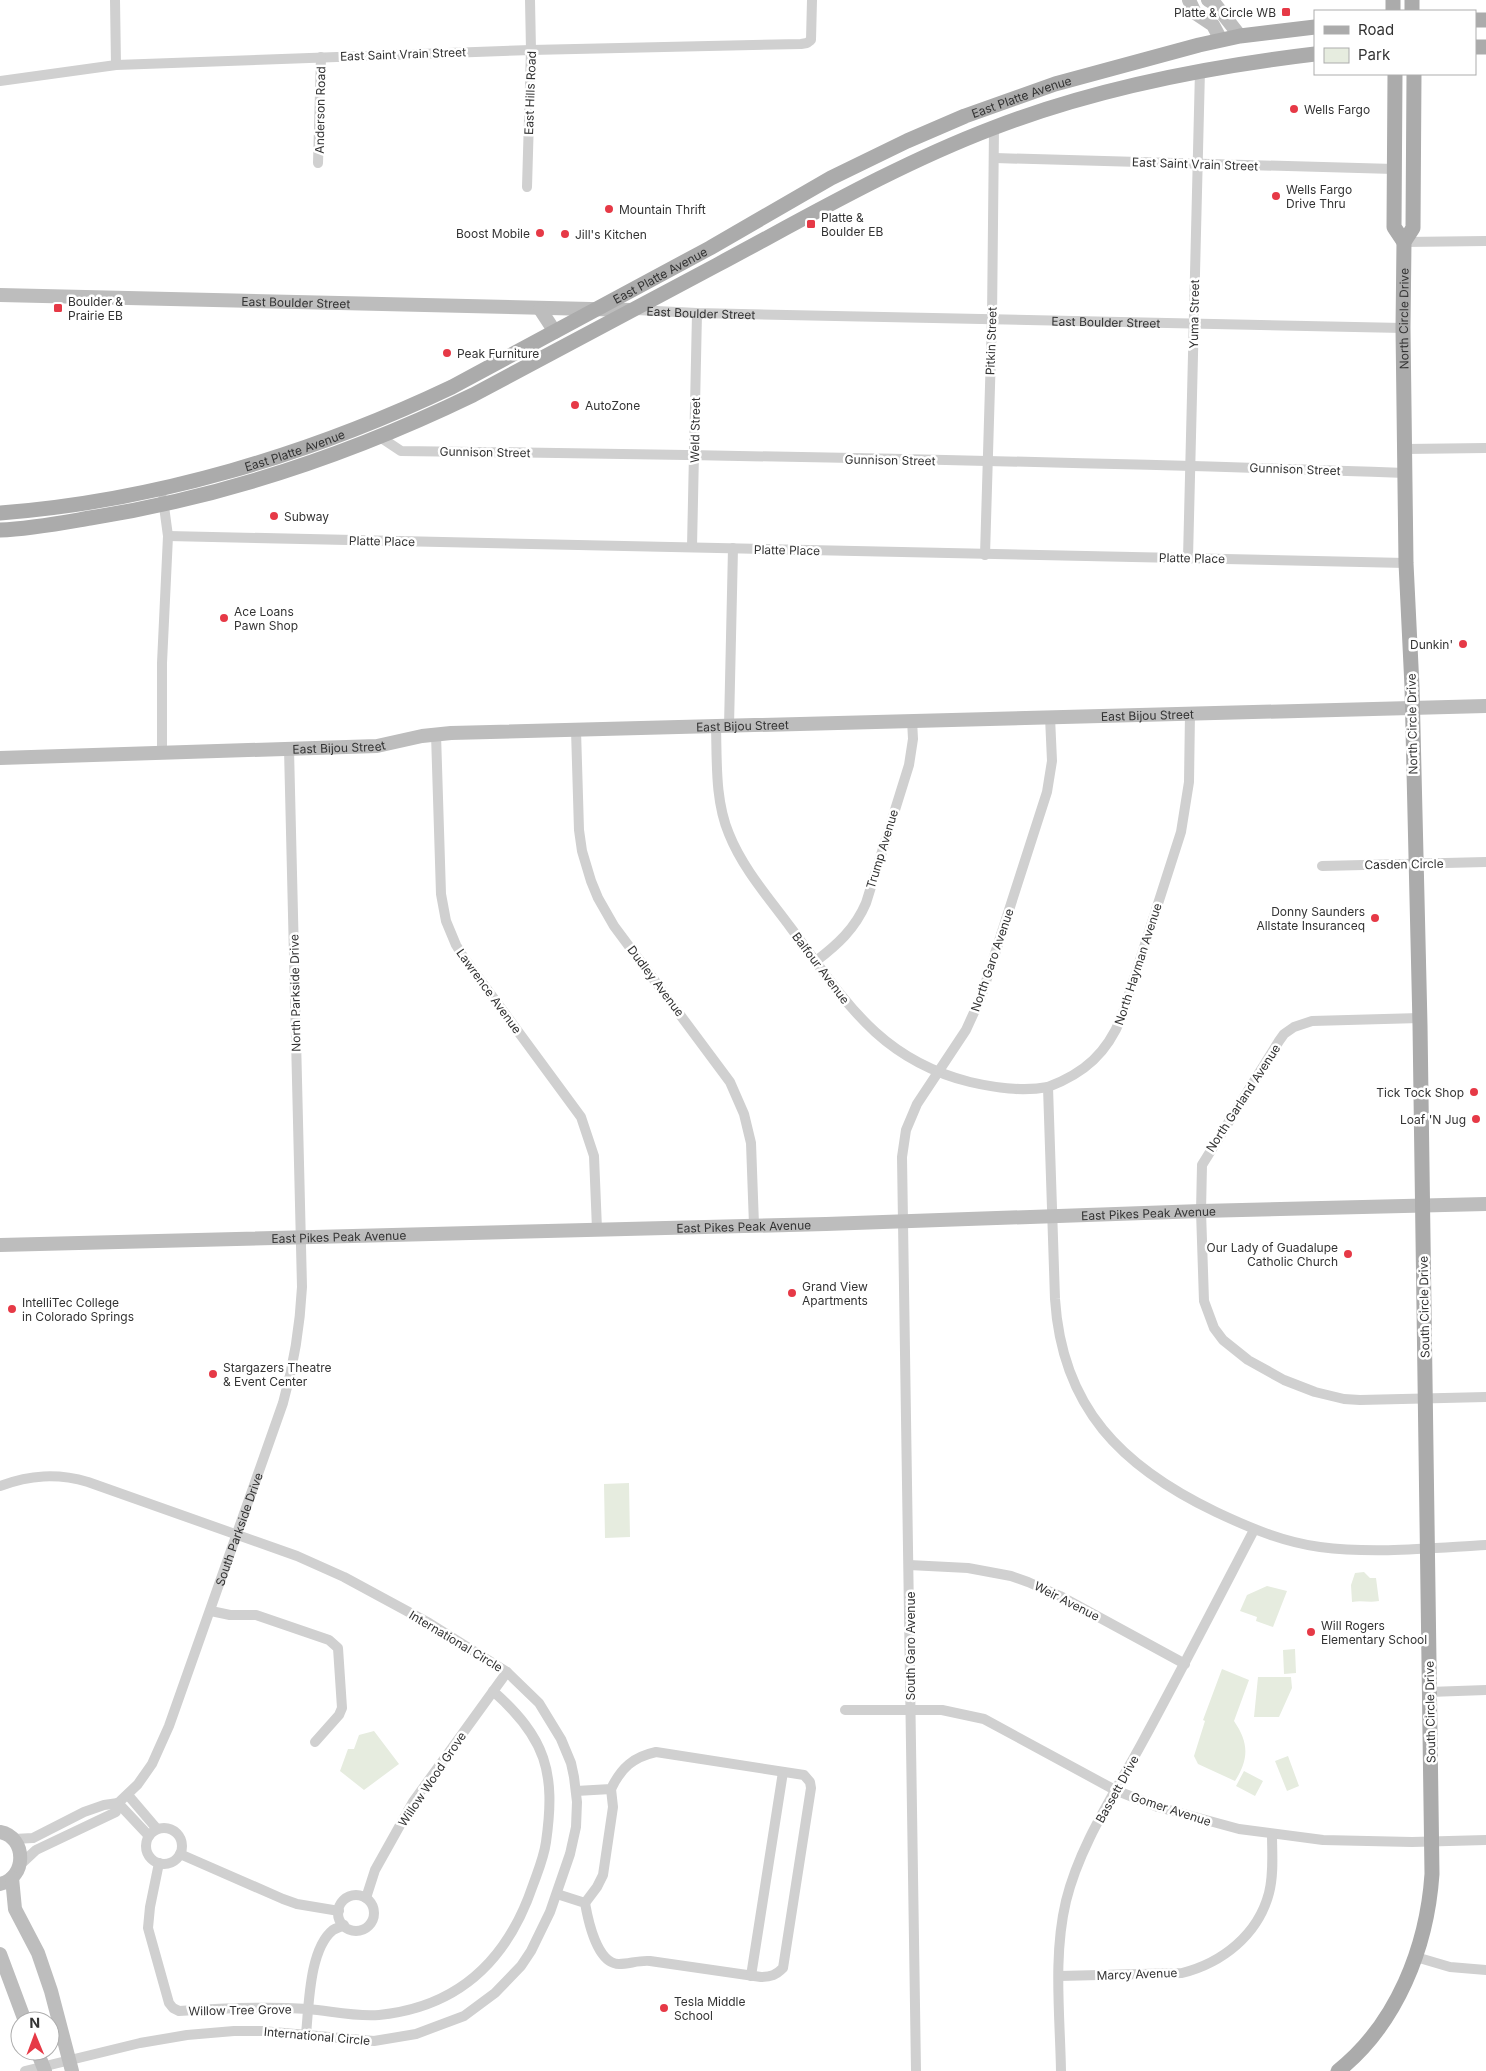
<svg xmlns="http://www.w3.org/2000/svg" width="1486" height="2071" viewBox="0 0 1486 2071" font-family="Inter,sans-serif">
	<rect width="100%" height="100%" fill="#fff"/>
	<path fill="#e6ecdf" d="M 629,1483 L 630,1537 L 605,1538 L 604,1484 Z
		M 1364,1572 L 1370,1578 L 1376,1578 L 1379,1601 C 1369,1603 1362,1600 1352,1602 L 1351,1585 L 1355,1573 Z
		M 1267,1586 L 1287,1591 L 1273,1627 L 1256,1621 L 1257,1617 L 1240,1611 L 1247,1595 Z
		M 1295,1649 L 1296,1673 L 1284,1674 L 1283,1650 Z
		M 1222,1669 L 1249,1680 L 1234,1721 C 1249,1743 1249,1759 1235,1781 L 1198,1764 L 1194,1756 L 1205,1721 L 1203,1720 Z
		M 1258,1677 L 1291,1677 L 1292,1688 L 1279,1717 L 1254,1717 Z
		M 374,1731 L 399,1764 L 364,1790 L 340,1771 L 348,1749 L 354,1749 L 359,1735 Z
		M 1288,1756 L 1299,1786 L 1287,1791 L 1275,1761 Z
		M 1244,1771 L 1263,1781 L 1255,1796 L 1236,1786 Z"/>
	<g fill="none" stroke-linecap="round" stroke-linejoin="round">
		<g stroke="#d0d0d0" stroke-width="10">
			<path d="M 115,0 L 116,65"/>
			<path d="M 0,81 L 116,65 L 531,50 L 801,44 L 807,43 L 811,40 L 812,0"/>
			<path d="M 995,158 L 1394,169"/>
			<path d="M 318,163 L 321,57"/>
			<path d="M 527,187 L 531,50 L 530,0"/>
			<path d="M 1404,242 L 1486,241"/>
			<path id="s1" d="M 636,310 L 697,313 L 1403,328"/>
			<path d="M 380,437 L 401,451 C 736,455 1071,461 1405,473"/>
			<path d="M 1405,449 L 1486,448"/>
			<path d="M 168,536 L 1406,563"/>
			<path d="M 692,547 L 697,313"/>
			<path d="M 985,555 L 992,319 L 994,128"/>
			<path d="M 1188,558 L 1200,70"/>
			<path d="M 1190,713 L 1189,782 L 1181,832 L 1122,1016 C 1107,1053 1085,1073 1048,1087 L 1055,1299 C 1062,1408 1122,1467 1216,1512 C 1250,1528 1283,1542 1320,1547 C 1374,1554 1432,1548 1486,1545"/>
			<path d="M 716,726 C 717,762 715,801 729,834 C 743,869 769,898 791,928 C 844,999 878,1059 970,1082 C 996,1088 1022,1092 1048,1087"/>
			<path d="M 729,726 L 733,548"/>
			<path d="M 576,730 L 579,830 L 582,851 L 591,881 L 598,898 L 614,926 L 730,1082 L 744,1114 L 751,1143 L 754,1225"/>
			<path d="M 436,734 L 441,894 L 446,921 L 456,945 L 464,958 L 581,1117 L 594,1156 L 597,1229"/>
			<path d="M 162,753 L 162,663 L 168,536 L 163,499"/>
			<path d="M 1322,866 L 1486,862"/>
			<path d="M 816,961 C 837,945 855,929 866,903 L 909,765 L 913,739 L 912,720"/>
			<path d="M 1420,1018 L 1312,1021 L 1294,1027 L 1284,1034 L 1279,1041 L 1202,1165 L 1201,1211 L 1204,1301 L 1214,1328 L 1223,1340 L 1248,1360 L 1284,1380 L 1315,1392 L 1344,1399 L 1360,1400 L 1486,1397"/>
			<path d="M 0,1486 C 30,1475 57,1473 88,1482 L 297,1556 L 344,1577 L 429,1623 L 507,1672 L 539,1703 L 561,1739 L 571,1763 L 574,1777 L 577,1802 L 576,1827 L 570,1854 L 550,1912 L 531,1951 L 521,1966 L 495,1993 L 464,2016 L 416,2034 L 374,2041 L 262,2031 L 234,2031 L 187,2035 L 140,2043 L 25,2071"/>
			<path d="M 909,1565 L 968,1568 L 1011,1576 L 1028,1582 L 1060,1596 L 1185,1664"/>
			<path d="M 211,1611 L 230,1615 L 256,1615 L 329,1640 L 338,1648 L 342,1708 L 339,1715 L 315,1742"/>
			<path d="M 1429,1692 L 1486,1690"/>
			<path d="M 845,1710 L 942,1710 L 984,1719 L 1115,1790 L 1158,1807 L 1239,1829 L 1323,1840 L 1412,1842 L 1486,1840"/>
			<path d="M 128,1795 L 157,1829"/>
			<path d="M 118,1803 L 149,1836"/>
			<circle cx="164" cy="1846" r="18"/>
			<path id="s2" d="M 14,1839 L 33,1838 L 84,1812 L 104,1805 L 118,1803 L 138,1784 L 152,1764 L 169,1726 L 283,1403 C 294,1364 300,1327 302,1287 L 289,749"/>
			<path d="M 180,1854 L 283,1899 L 297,1904 L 339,1911"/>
			<path d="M 159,1863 L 150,1907 L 148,1928 L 169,2003 L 173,2008 L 179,2011 C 222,2008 265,2006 308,2009 C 331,2011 355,2017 379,2015 C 460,2007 508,1959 533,1885 C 538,1871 544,1857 546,1842 C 556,1772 546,1738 493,1691"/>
			<path d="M 21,1864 L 36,1850 L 116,1812 L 118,1803"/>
			<path d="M 557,1894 L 585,1903 C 588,1920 597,1964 619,1964 C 629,1964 639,1960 650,1961 L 761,1977 C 771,1977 776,1975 783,1968 L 811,1788 L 810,1782 L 804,1775 L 656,1752 C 633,1757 621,1768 611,1789 L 576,1791"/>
			<circle cx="356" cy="1913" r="18"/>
			<path d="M 366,1898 L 375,1870 L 413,1802 L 507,1672"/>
			<path d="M 585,1903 L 597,1887 L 603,1875 L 613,1807 L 611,1789"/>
			<path d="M 1416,1957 L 1450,1967 L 1486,1970"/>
			<path d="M 751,1976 L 783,1772"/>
			<path d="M 1059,1976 L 1182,1973 C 1222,1963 1258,1935 1269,1893 C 1274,1874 1272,1853 1272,1834"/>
			<path d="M 306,2034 C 309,2006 309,1949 333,1930 C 336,1928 341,1927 344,1925"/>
			<path d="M 916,2071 L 902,1157 L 906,1130 L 917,1104 L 966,1030 L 981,997 L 1047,792 L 1052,761 L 1050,717"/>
			<path d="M 1061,2071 C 1060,2015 1053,1956 1066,1901 C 1080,1844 1115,1793 1143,1741 C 1181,1671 1217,1601 1254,1530"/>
		</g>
		<g stroke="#bdbdbd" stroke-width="14">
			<path d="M 1189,0 L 1195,13 L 1213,25 L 1221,40"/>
			<path d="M 1208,0 L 1215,4 L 1240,36"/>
			<path id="s3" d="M 0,295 L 632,310"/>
			<path d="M 540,309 L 555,332"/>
			<path id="s4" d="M 0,758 L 377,746 L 422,736 L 451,733 L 1486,706"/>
			<path id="s5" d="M 0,1245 L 826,1224 L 1201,1211 L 1486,1204"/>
			<path d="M 0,1832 C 27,1837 27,1878 0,1884"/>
			<path d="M 12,1878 L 15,1909 L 38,1953 L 51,1991 L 72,2071"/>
			<path d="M 0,1954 L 25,2021"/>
			<path d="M 37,2051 L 45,2071"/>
		</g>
		<g stroke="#ababab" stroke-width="15">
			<path d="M 1393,0 L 1393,11"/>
			<path d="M 1412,0 L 1412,11"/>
			<path d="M 1475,20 L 1486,20"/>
			<path d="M 1475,47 L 1486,47"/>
			<path d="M 1395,74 L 1394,227 L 1404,242"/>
			<path id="s6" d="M 0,513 C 156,501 311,454 452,387 L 710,248 L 831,178 L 907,141 L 965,116 L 1055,84 L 1199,45 L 1240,36 L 1315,27"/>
			<path d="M 0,530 C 30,529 61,523 90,518 C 224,497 351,454 473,395 C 554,352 635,309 717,265 C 807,217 896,165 993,128 C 1096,88 1205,67 1315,54"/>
			<path id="s7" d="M 1338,2071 C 1397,2024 1427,1947 1432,1874 L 1420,1025 L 1412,687 L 1406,563 L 1403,328 L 1404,242 L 1413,228 L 1414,74"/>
		</g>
	</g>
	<g fill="#e63946" stroke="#fff" stroke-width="2">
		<rect x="1281" y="7" width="10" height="10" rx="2.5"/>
		<circle cx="1294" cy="109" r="5"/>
		<circle cx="1276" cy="196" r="5"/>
		<circle cx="609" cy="209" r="5"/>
		<rect x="806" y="219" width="10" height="10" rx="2.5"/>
		<circle cx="540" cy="233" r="5"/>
		<circle cx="565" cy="234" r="5"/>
		<rect x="53" y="303" width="10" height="10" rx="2.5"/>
		<circle cx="447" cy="353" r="5"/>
		<circle cx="575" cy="405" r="5"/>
		<circle cx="274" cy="516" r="5"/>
		<circle cx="224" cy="618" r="5"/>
		<circle cx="1463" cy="644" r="5"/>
		<circle cx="1375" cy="918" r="5"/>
		<circle cx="1474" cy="1092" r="5"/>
		<circle cx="1476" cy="1119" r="5"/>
		<circle cx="1348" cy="1254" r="5"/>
		<circle cx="792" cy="1293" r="5"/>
		<circle cx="12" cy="1309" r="5"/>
		<circle cx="213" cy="1374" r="5"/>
		<circle cx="1311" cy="1632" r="5"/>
		<circle cx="664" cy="2008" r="5"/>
	</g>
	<g text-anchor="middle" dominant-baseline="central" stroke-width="5" stroke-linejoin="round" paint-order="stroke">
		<g font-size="12" fill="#333" stroke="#fff" text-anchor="start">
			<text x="1276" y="12" text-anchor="end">Platte &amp; Circle WB</text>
			<text x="1304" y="109">Wells Fargo</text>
			<text x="1286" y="189">Wells Fargo<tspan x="1286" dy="14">Drive Thru</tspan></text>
			<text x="619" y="209">Mountain Thrift</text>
			<text x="821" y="217">Platte &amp;<tspan x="821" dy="14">Boulder EB</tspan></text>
			<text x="530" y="233" text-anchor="end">Boost Mobile</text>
			<text x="575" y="234">Jill's Kitchen</text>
			<text x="68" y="301">Boulder &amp;<tspan x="68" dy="14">Prairie EB</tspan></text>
			<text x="457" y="353">Peak Furniture</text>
			<text x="585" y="405">AutoZone</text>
			<text x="284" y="516">Subway</text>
			<text x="234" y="611">Ace Loans<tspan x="234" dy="14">Pawn Shop</tspan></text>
			<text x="1453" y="644" text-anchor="end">Dunkin'</text>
			<text x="1365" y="911" text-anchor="end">Donny Saunders<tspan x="1365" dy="14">Allstate Insuranceq</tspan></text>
			<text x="1464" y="1092" text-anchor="end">Tick Tock Shop</text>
			<text x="1466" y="1119" text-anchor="end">Loaf 'N Jug</text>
			<text x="1338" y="1247" text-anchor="end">Our Lady of Guadalupe<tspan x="1338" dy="14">Catholic Church</tspan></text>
			<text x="802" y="1286">Grand View<tspan x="802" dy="14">Apartments</tspan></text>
			<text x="22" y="1302">IntelliTec College<tspan x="22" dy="14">in Colorado Springs</tspan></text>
			<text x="223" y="1367">Stargazers Theatre<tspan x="223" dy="14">&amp; Event Center</tspan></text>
			<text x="1321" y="1625">Will Rogers<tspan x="1321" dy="14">Elementary School</tspan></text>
			<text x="674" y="2001">Tesla Middle<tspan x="674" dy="14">School</tspan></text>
		</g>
		<g font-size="12" fill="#333" stroke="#fff">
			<text transform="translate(403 54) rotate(-2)">East Saint Vrain Street</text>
			<text transform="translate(530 93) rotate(-88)">East Hills Road</text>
			<text stroke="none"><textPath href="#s6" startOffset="1112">East Platte Avenue</textPath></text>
			<text transform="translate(320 110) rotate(-89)">Anderson Road</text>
			<text transform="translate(1195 164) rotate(2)">East Saint Vrain Street</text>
			<text stroke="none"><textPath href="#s6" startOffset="708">East Platte Avenue</textPath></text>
			<text stroke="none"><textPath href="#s3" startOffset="296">East Boulder Street</textPath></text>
			<text stroke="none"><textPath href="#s1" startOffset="65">East Boulder Street</textPath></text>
			<text transform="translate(1194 314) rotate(-89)">Yuma Street</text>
			<text stroke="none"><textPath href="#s7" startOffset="1780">North Circle Drive</textPath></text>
			<text stroke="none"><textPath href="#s1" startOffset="470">East Boulder Street</textPath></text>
			<text transform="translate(991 341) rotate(-88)">Pitkin Street</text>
			<text transform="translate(695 430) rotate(-89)">Weld Street</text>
			<text stroke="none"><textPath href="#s6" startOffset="302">East Platte Avenue</textPath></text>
			<text transform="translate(485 452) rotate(1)">Gunnison Street</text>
			<text transform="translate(890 460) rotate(1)">Gunnison Street</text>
			<text transform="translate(1295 469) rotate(2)">Gunnison Street</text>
			<text transform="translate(382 541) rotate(1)">Platte Place</text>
			<text transform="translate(787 550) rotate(1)">Platte Place</text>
			<text transform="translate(1192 558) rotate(1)">Platte Place</text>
			<text stroke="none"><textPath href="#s4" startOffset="1149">East Bijou Street</textPath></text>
			<text transform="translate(1412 724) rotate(-91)">North Circle Drive</text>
			<text stroke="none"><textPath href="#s4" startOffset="744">East Bijou Street</textPath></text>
			<text stroke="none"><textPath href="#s4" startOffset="339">East Bijou Street</textPath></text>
			<text transform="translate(882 849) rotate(-73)">Trump Avenue</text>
			<text transform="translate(1404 864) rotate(-1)">Casden Circle</text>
			<text transform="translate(992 960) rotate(-71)">North Garo Avenue</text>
			<text transform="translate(1138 964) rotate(-72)">North Hayman Avenue</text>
			<text transform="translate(821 968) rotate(53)">Balfour Avenue</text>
			<text transform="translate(656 981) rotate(53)">Dudley Avenue</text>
			<text transform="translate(489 991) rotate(54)">Lawrence Avenue</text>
			<text transform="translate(295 993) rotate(-91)">North Parkside Drive</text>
			<text transform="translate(1243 1098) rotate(-57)">North Garland Avenue</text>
			<text stroke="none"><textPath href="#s5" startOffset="1149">East Pikes Peak Avenue</textPath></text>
			<text stroke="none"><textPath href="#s5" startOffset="744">East Pikes Peak Avenue</textPath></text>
			<text stroke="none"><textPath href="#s5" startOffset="339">East Pikes Peak Avenue</textPath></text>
			<text transform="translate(1424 1307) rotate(-91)">South Circle Drive</text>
			<text stroke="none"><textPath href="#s2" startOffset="414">South Parkside Drive</textPath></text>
			<text transform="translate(1067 1601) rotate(27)">Weir Avenue</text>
			<text transform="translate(456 1641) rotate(31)">International Circle</text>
			<text transform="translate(910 1646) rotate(-90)">South Garo Avenue</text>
			<text transform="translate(1430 1712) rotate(-91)">South Circle Drive</text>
			<text transform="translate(432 1779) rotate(-56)">Willow Wood Grove</text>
			<text transform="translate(1117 1789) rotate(-61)">Bassett Drive</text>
			<text transform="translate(1171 1809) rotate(18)">Gomer Avenue</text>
			<text transform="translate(1137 1974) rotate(-2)">Marcy Avenue</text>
			<text transform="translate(240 2010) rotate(-1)">Willow Tree Grove</text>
			<text transform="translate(317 2036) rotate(5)">International Circle</text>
		</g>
	</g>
	<rect x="1314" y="10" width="162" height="65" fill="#ffffff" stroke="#adadad"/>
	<rect x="1324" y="26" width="25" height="8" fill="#ababab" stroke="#adadad"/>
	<text x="1358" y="35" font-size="15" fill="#333333">Road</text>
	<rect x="1324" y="48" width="25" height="15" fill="#e6ecdf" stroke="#adadad"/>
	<text x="1358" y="60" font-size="15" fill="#333333">Park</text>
	<g transform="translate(35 2036) rotate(359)"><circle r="24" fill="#ffffff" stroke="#adadad"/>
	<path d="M0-4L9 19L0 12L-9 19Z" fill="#e63946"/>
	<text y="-8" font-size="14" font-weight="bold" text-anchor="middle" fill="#333333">N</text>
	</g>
</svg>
